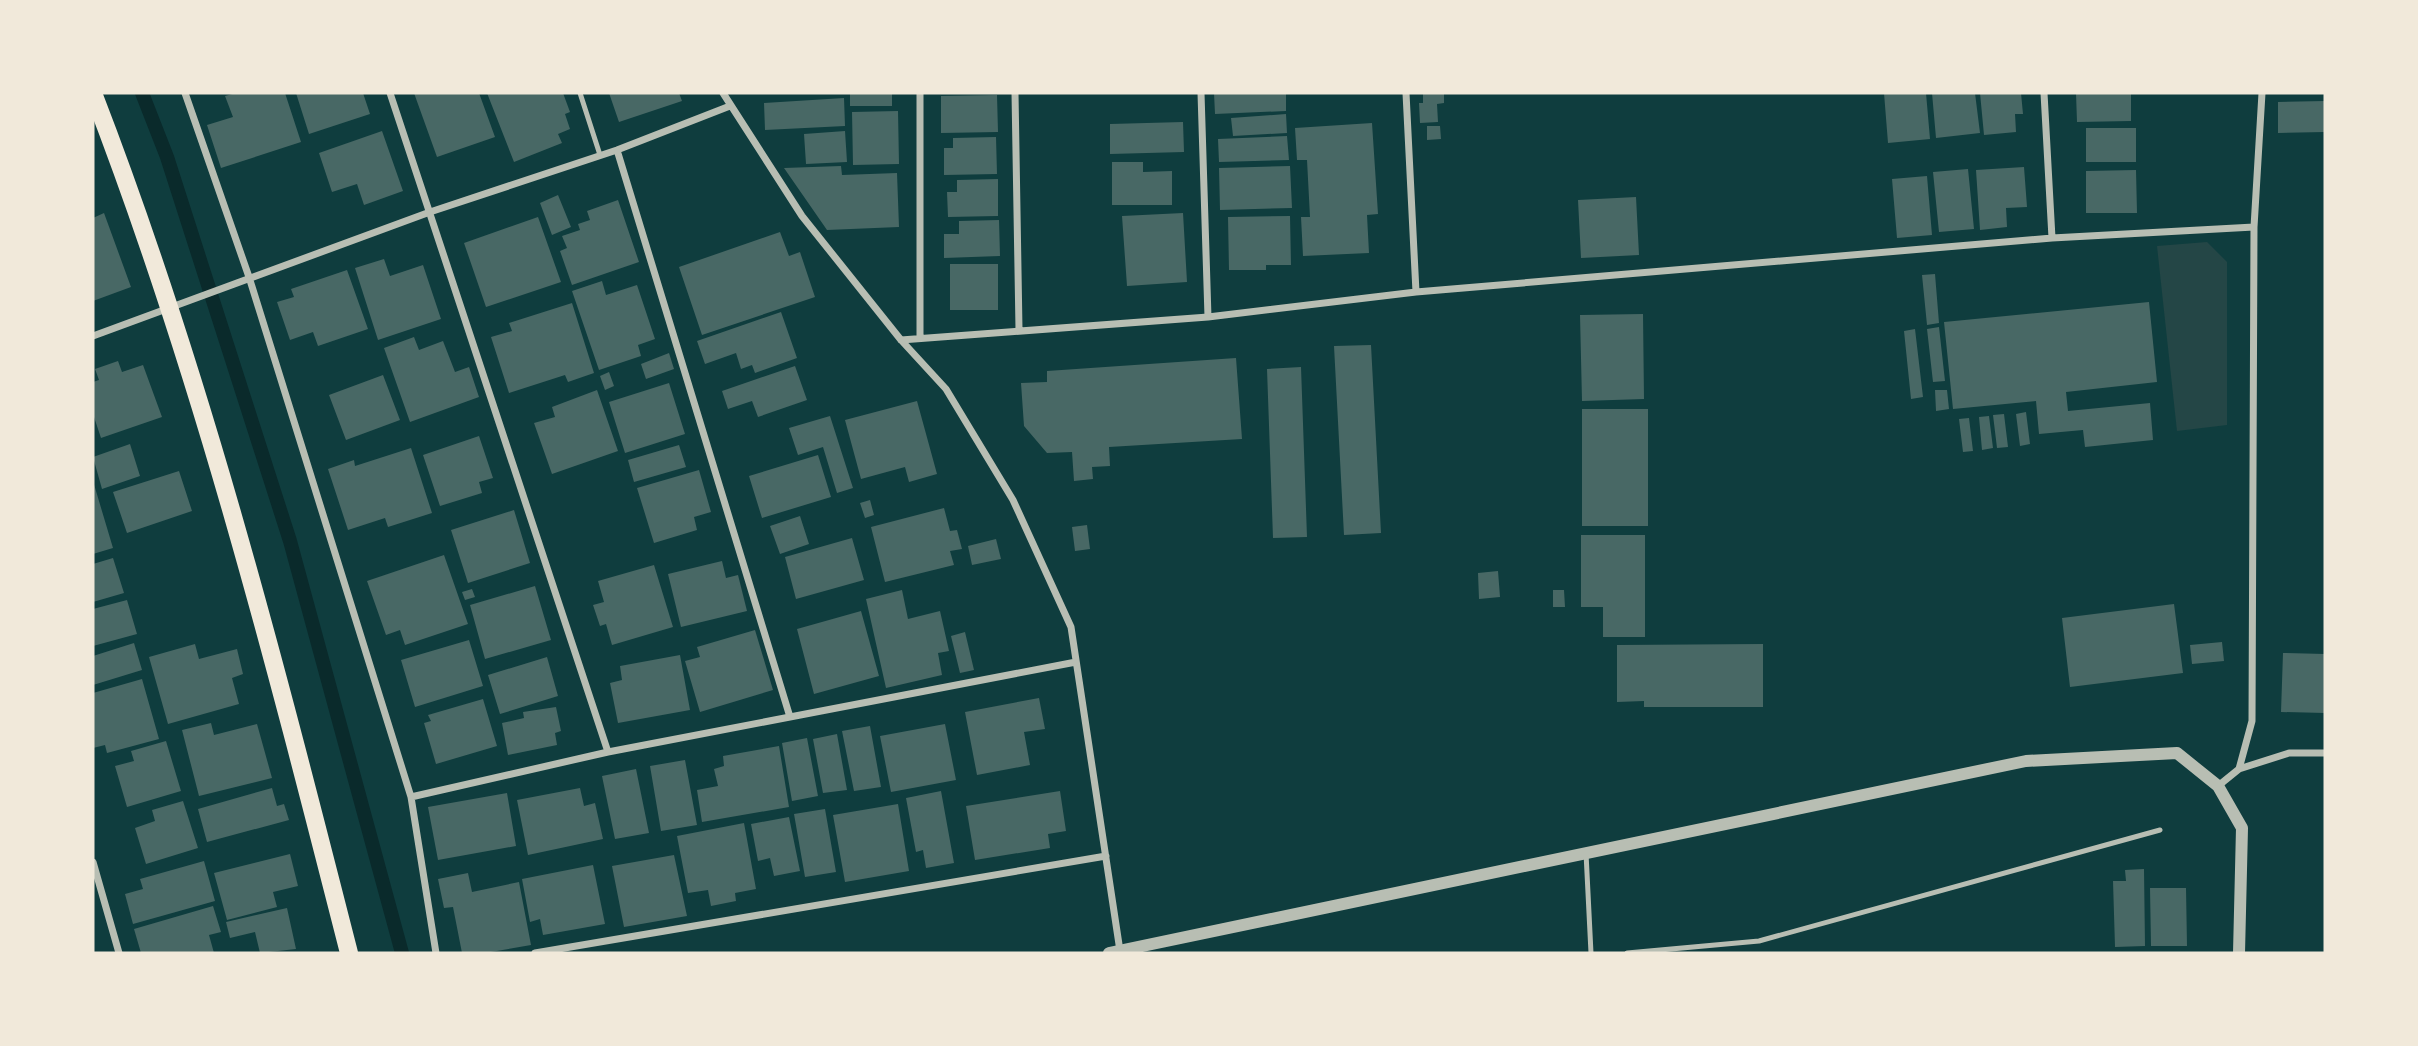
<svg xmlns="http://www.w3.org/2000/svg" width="2418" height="1046" viewBox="0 0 2418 1046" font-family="Bitter,serif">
	<rect width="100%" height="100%" fill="#0f3d3e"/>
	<path fill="#244646" d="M 2207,242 L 2227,262 L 2227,425 L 2177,431 L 2157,246 Z"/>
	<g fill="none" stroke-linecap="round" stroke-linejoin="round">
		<path stroke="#0a2a2b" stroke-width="14" d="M 142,93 L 167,157 L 290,541 L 402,953"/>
	</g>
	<path fill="#486865" d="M 236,93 L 285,93 L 301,142 L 221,168 L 207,125 L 233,117 L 225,96 Z
		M 296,93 L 363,93 L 370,114 L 309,134 Z
		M 414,93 L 479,93 L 495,137 L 437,157 Z
		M 487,93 L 563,93 L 570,112 L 565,114 L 570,129 L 558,134 L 562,143 L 514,162 Z
		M 609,93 L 679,93 L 682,101 L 619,122 Z
		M 850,93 L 892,93 L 892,106 L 850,106 Z
		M 1214,93 L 1286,93 L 1286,111 L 1215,114 Z
		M 1423,93 L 1444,93 L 1444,103 L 1437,104 L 1438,122 L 1420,123 L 1419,103 L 1423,103 Z
		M 1884,93 L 1926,93 L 1930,139 L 1888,143 Z
		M 1932,93 L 1975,93 L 1980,133 L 1936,138 Z
		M 1980,93 L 2021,93 L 2023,114 L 2015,114 L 2016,132 L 1984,135 Z
		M 2076,93 L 2131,93 L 2131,121 L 2077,122 Z
		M 997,95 L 998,132 L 941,133 L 941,96 Z
		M 844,98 L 845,126 L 765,130 L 764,103 Z
		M 2325,101 L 2325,132 L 2278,133 L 2278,102 Z
		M 898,111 L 899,164 L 853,165 L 852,112 Z
		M 1286,114 L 1287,133 L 1233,136 L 1231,118 Z
		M 1183,122 L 1184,152 L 1110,154 L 1110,124 Z
		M 1372,123 L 1378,214 L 1367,215 L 1369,253 L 1303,256 L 1301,217 L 1310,217 L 1307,160 L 1297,160 L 1295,128 Z
		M 1427,126 L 1440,126 L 1441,139 L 1427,140 Z
		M 2086,128 L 2136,128 L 2136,162 L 2086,162 Z
		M 382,131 L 403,191 L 364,205 L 357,184 L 332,192 L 319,153 Z
		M 845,131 L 847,162 L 806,164 L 804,134 Z
		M 1287,136 L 1289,160 L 1219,162 L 1218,139 Z
		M 996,137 L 997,174 L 944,175 L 944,148 L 953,148 L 953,138 Z
		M 1112,162 L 1143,162 L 1143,172 L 1172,171 L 1172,205 L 1112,205 Z
		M 841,166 L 842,175 L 897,173 L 899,227 L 827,230 L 784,168 Z
		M 1290,166 L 1292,208 L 1220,210 L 1219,168 Z
		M 2024,167 L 2027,207 L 2006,208 L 2007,227 L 1980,230 L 1976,170 Z
		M 1968,169 L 1974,229 L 1939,232 L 1933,172 Z
		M 2136,170 L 2137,213 L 2086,213 L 2086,171 Z
		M 1927,176 L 1932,235 L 1897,238 L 1892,179 Z
		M 998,179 L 998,216 L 948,217 L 947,192 L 957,192 L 957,180 Z
		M 558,195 L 571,227 L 552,235 L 540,203 Z
		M 1636,197 L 1639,255 L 1581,258 L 1578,200 Z
		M 618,200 L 639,262 L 572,285 L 560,251 L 567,248 L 562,236 L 580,230 L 578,224 L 590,220 L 587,211 Z
		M 104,213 L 131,287 L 93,301 L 93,218 Z
		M 1183,213 L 1187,282 L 1127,286 L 1122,216 Z
		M 1290,216 L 1291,265 L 1266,265 L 1266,270 L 1229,270 L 1228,217 Z
		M 538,217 L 561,282 L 486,307 L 464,243 Z
		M 999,220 L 1000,256 L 944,258 L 944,234 L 959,234 L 959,221 Z
		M 780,232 L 789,256 L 800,252 L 815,297 L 702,335 L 679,267 Z
		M 384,259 L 390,276 L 423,265 L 441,319 L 378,340 L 355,268 Z
		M 950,264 L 998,264 L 998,310 L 950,310 Z
		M 347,270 L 368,329 L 318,346 L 313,332 L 290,340 L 277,302 L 294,297 L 291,289 Z
		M 1935,274 L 1939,323 L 1927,325 L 1922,275 Z
		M 602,281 L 606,295 L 637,285 L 655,339 L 638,345 L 641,356 L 599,370 L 572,291 Z
		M 2149,302 L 2157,382 L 2066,392 L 2068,411 L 2150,403 L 2153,440 L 2085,447 L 2083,430 L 2039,434 L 2036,401 L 1953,409 L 1944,322 Z
		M 572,303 L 594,373 L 568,382 L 565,375 L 509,393 L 491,337 L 512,331 L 509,323 Z
		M 781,312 L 797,358 L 755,373 L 752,365 L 741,369 L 736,353 L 705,364 L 697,341 Z
		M 1643,314 L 1644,399 L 1582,401 L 1580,315 Z
		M 1939,327 L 1945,381 L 1933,382 L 1927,329 Z
		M 1915,329 L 1923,397 L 1911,399 L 1904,331 Z
		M 414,337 L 419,350 L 443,341 L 455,372 L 469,367 L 479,397 L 410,422 L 384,348 Z
		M 1371,345 L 1381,533 L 1344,535 L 1334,346 Z
		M 669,353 L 674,369 L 646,379 L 641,364 Z
		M 1236,358 L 1242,439 L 1109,447 L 1110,466 L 1092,467 L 1093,479 L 1074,481 L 1072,452 L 1047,453 L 1024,426 L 1021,383 L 1047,382 L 1047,371 Z
		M 118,361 L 122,372 L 143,365 L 162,417 L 101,438 L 93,414 L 93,382 L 99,380 L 95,369 Z
		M 795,366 L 807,400 L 758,417 L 752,401 L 728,409 L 722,391 Z
		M 1301,367 L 1307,537 L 1273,538 L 1267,369 Z
		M 609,372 L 614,386 L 605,390 L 600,376 Z
		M 383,375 L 400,420 L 346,440 L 329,395 Z
		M 669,383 L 685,434 L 625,453 L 609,402 Z
		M 597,390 L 618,451 L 552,474 L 534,423 L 555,417 L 552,407 Z
		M 1935,390 L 1947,390 L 1949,409 L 1936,411 Z
		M 917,401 L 937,474 L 909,482 L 905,467 L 861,479 L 845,420 Z
		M 1582,409 L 1648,409 L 1648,526 L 1582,526 Z
		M 2026,412 L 2030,444 L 2020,446 L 2016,414 Z
		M 2004,414 L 2008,447 L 1997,448 L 1993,415 Z
		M 830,416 L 853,488 L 837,493 L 823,447 L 798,455 L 789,428 Z
		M 1989,416 L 1993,448 L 1982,450 L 1979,417 Z
		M 1969,418 L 1973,451 L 1963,452 L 1959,419 Z
		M 479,436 L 493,478 L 479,482 L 482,493 L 440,506 L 423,455 Z
		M 130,444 L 140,476 L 102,489 L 93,457 Z
		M 679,445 L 686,467 L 634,482 L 628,460 Z
		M 411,448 L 432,513 L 388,527 L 385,518 L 348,530 L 328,469 L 354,460 L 355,466 Z
		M 818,455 L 831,497 L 762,518 L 749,476 Z
		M 699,470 L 711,512 L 694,517 L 697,530 L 654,543 L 637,488 Z
		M 179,471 L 192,511 L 127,533 L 113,492 Z
		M 93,481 L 113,548 L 93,554 Z
		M 870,500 L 874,515 L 865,518 L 860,503 Z
		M 944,508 L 950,531 L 957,530 L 962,549 L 950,551 L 954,565 L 885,582 L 871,527 Z
		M 514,510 L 530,563 L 468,583 L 451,530 Z
		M 800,516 L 809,544 L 780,554 L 770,526 Z
		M 1087,525 L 1090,549 L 1075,551 L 1072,527 Z
		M 1581,535 L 1645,535 L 1645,637 L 1603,637 L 1603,607 L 1581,607 Z
		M 852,538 L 864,580 L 796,599 L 785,557 Z
		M 996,539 L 1001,559 L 972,565 L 968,546 Z
		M 444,555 L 468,624 L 405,645 L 400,630 L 386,635 L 367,581 Z
		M 113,558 L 124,593 L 93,602 L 93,564 Z
		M 722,561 L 726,578 L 738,575 L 747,611 L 681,627 L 668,574 Z
		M 654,565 L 673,627 L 612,645 L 606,624 L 600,626 L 593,605 L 604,602 L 598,581 Z
		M 1498,571 L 1500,597 L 1479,599 L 1478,573 Z
		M 535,586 L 551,640 L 485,659 L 470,605 Z
		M 472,589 L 475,597 L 465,600 L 462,592 Z
		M 902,590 L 908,619 L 940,611 L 949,651 L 938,653 L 942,675 L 886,688 L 866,599 Z
		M 1553,590 L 1564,590 L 1565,607 L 1553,607 Z
		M 127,600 L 137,634 L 93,646 L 93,609 Z
		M 2174,604 L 2183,673 L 2070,687 L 2062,618 Z
		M 861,611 L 879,676 L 814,694 L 797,629 Z
		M 755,630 L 773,690 L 700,712 L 685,661 L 700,657 L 697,647 Z
		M 965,632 L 974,670 L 960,673 L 951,636 Z
		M 469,640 L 483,686 L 415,707 L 401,660 Z
		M 2222,642 L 2224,661 L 2192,664 L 2190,645 Z
		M 134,643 L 142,670 L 93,685 L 93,656 Z
		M 195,644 L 199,659 L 237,649 L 243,674 L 232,678 L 239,704 L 168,724 L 149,657 Z
		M 1763,644 L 1763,707 L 1644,707 L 1644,701 L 1617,702 L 1617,645 Z
		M 2283,653 L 2325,654 L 2325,713 L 2281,712 Z
		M 680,655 L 690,710 L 618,723 L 610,683 L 622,680 L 620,666 Z
		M 547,657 L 558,696 L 500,714 L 488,675 Z
		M 142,679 L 159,739 L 107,753 L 105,745 L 93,748 L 93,693 Z
		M 1039,698 L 1045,729 L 1024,732 L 1030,765 L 977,775 L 965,712 Z
		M 483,699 L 497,746 L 436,764 L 424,723 L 431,721 L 428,715 Z
		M 556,707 L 561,731 L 555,733 L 557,745 L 508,755 L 502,723 L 524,718 L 523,712 Z
		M 211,723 L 214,735 L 257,724 L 272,778 L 199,796 L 182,730 Z
		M 945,724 L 956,780 L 891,792 L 880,736 Z
		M 870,726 L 881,787 L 854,791 L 842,731 Z
		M 837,734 L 847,790 L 823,793 L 813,739 Z
		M 807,738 L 818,796 L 792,801 L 782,743 Z
		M 166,741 L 181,791 L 127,807 L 115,766 L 134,761 L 131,751 Z
		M 779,746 L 789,807 L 702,822 L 697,790 L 718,786 L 714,769 L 724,766 L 723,756 Z
		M 685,760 L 697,825 L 661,831 L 650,766 Z
		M 636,769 L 649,833 L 615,839 L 602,776 Z
		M 272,788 L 277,806 L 284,804 L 289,820 L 207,842 L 198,809 Z
		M 580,788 L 584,806 L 595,803 L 603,839 L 528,855 L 517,800 Z
		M 941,791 L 954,863 L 926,868 L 923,850 L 916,852 L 906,798 Z
		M 1060,791 L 1066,831 L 1048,834 L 1050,848 L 975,860 L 966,806 Z
		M 507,793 L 516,846 L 438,860 L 428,807 Z
		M 183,801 L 198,848 L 146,864 L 135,828 L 155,821 L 152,810 Z
		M 898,804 L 909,871 L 845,882 L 833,815 Z
		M 825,809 L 836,872 L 805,877 L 794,814 Z
		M 789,817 L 800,871 L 774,876 L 770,858 L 758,861 L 751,824 Z
		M 744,823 L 756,889 L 735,893 L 736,901 L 711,906 L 708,890 L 688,893 L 677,836 Z
		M 290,854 L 298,886 L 273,892 L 277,907 L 227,920 L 214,873 Z
		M 674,855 L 687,916 L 624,927 L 612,866 Z
		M 204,861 L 215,901 L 133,924 L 125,894 L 143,889 L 140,879 Z
		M 593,865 L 605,924 L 543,935 L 540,919 L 530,922 L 522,879 Z
		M 2144,869 L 2145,946 L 2115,947 L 2113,881 L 2126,881 L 2125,870 Z
		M 468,873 L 472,892 L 519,882 L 531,945 L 485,953 L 462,953 L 453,907 L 444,908 L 438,879 Z
		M 2150,888 L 2186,888 L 2187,946 L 2151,946 Z
		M 213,906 L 221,932 L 209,935 L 214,953 L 141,953 L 134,929 Z
		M 287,908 L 296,949 L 260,953 L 255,932 L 230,938 L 226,922 Z"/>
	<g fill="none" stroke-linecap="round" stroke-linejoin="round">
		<path stroke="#b8beb3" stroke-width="5" d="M 580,93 L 600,155
			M 1586,853 L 1591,953
			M 1627,953 L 1759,941 L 2160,830"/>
		<path stroke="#b8beb3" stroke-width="7" d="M 185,93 L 249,277 L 411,797 L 436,953
			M 390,93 L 608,752
			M 723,93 L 802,216 L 901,340 L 946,389 L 1013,500 L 1071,627 L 1120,951
			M 920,93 L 920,338
			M 1015,93 L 1019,329
			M 1201,93 L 1208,317
			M 1406,93 L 1416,292
			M 2044,93 L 2052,238
			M 617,150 L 790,717
			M 93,336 L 430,212 L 617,150 L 730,106
			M 901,340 L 1208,317 L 1416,292 L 2052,238 L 2254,227
			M 2239,769 L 2289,753 L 2325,753
			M 2218,786 L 2239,769 L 2252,721 L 2254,227 L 2262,93
			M 411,797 L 608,752 L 1076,662
			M 93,862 L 119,953
			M 535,953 L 1106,856"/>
		<path stroke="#b8beb3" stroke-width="12" d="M 1109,953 L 2026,761 L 2177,753 L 2218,786 L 2242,828 L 2239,953"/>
		<path stroke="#f1e9da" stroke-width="18" d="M 93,93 C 201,372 275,663 349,953"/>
	</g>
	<rect width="2418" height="1046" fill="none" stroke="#f1e9da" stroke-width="189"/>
</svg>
